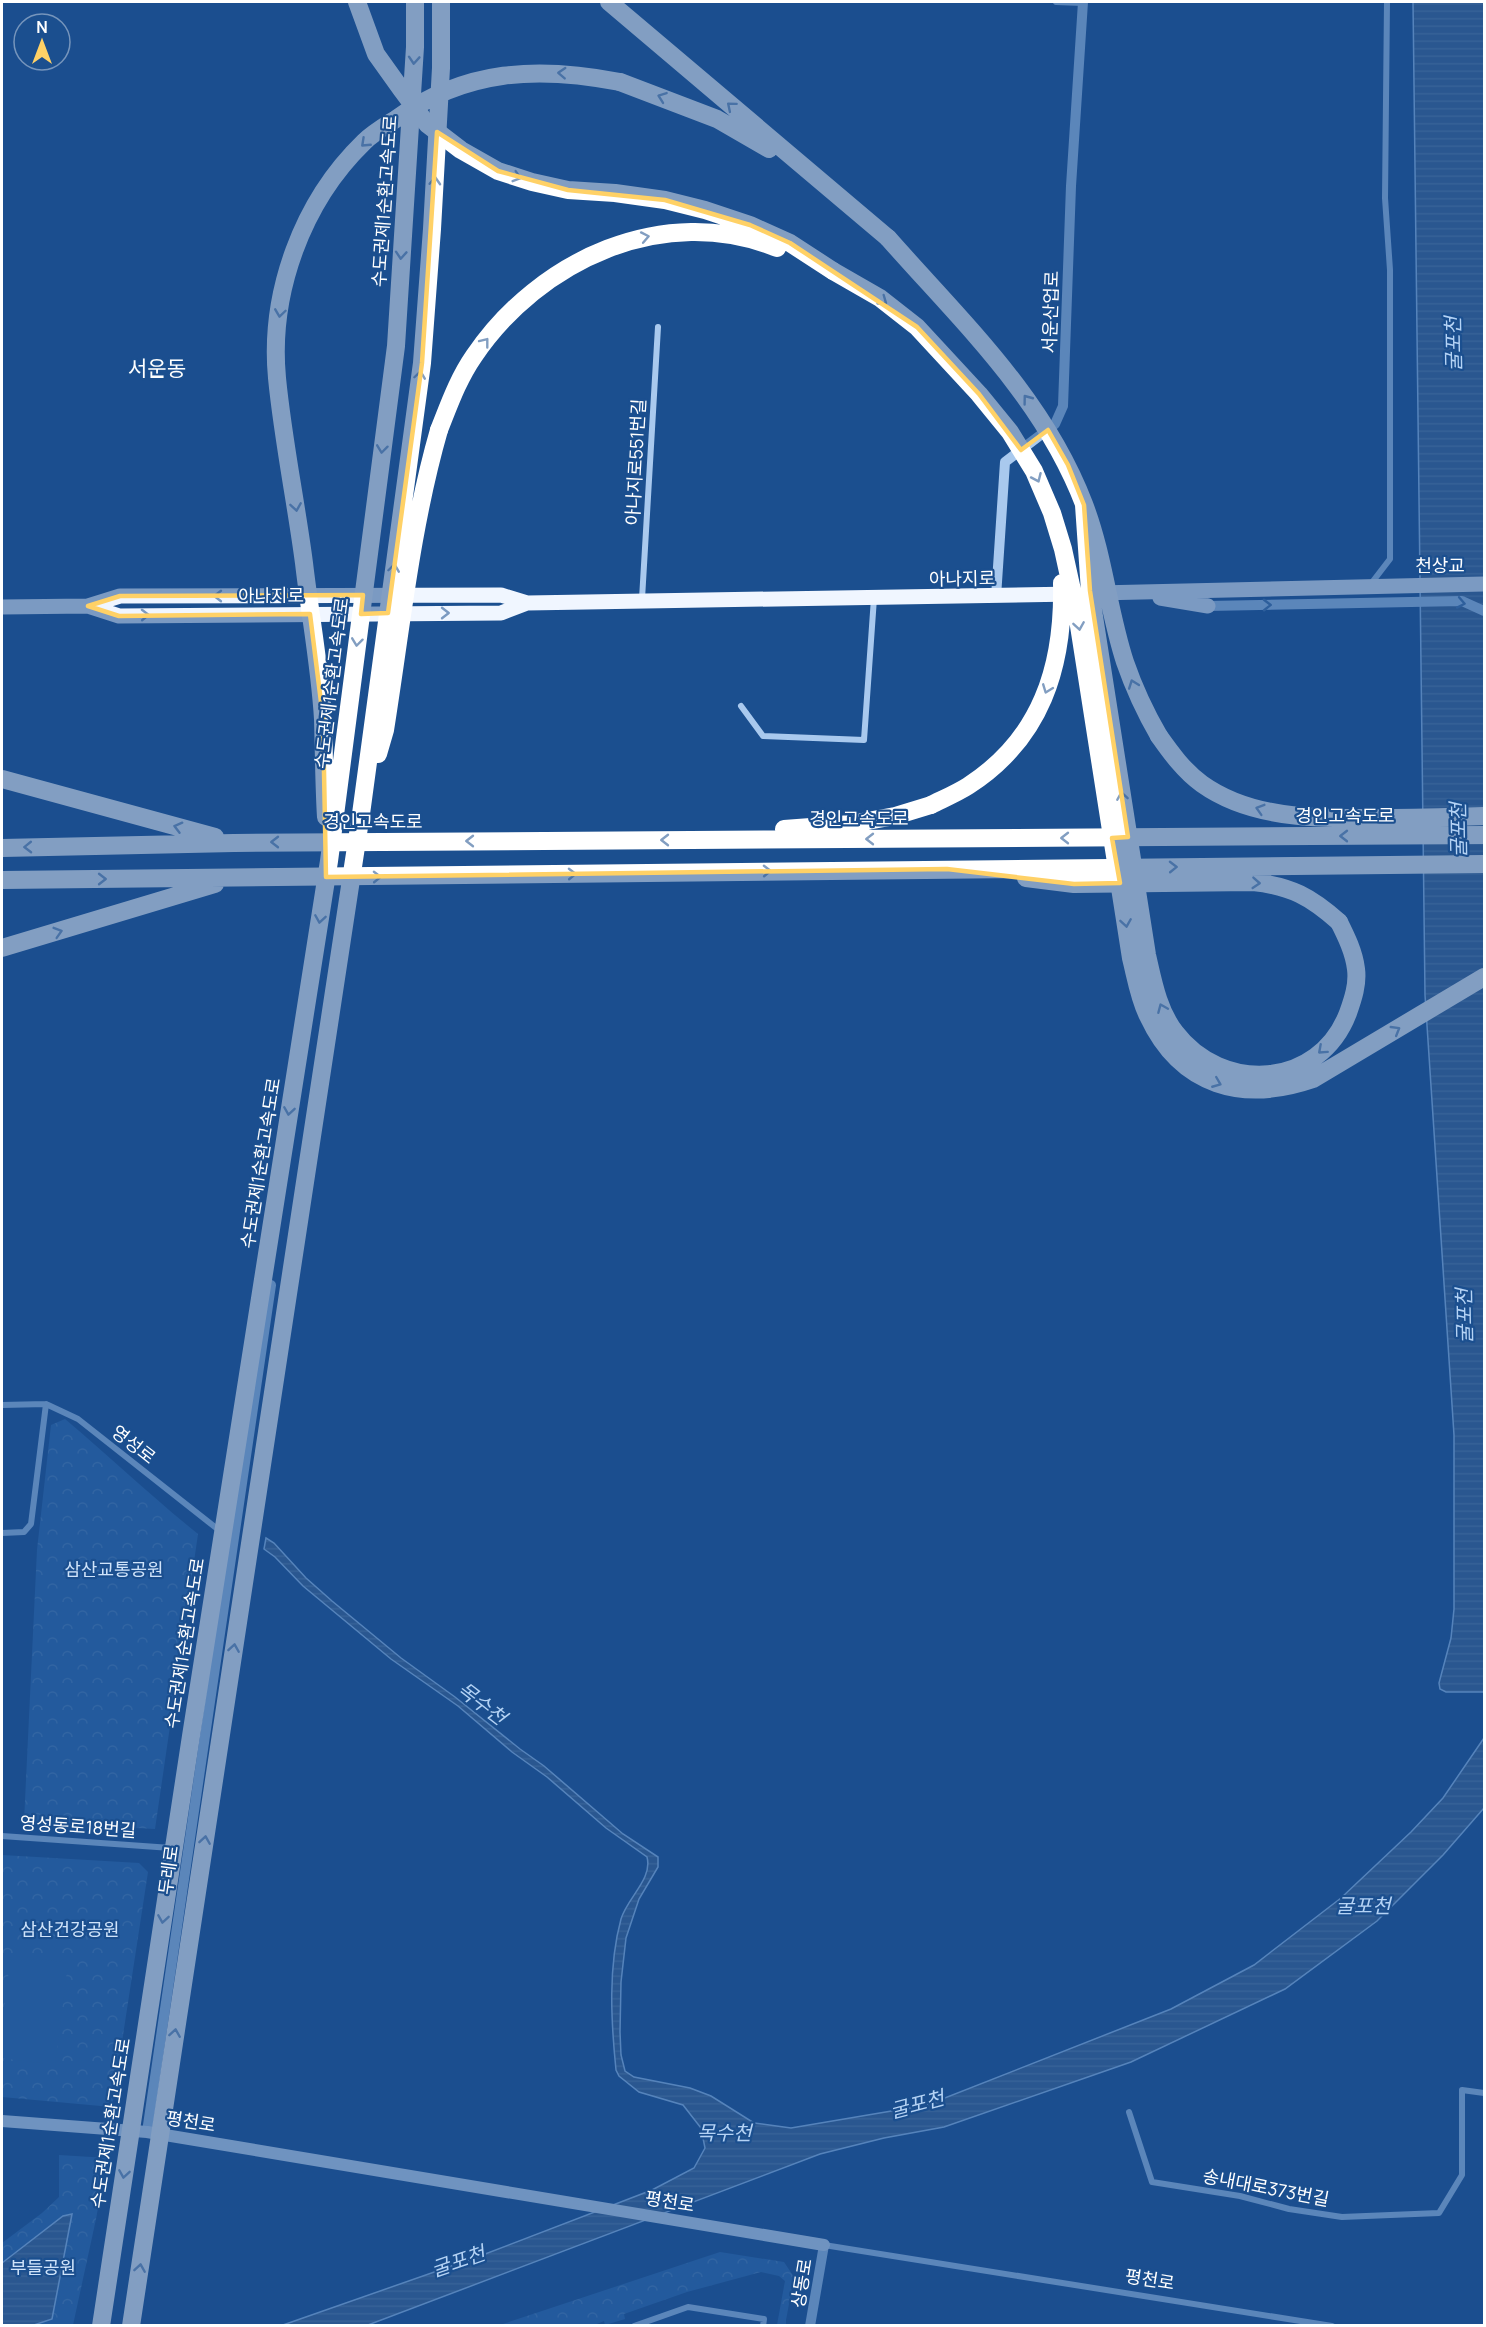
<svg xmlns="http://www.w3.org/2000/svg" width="1486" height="2327" viewBox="0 0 1486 2327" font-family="Manrope,'Noto Sans KR',sans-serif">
	<defs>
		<pattern id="park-crowns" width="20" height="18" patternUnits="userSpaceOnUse" patternTransform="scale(1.5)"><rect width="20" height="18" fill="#2e69ad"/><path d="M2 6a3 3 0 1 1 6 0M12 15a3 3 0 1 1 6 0" fill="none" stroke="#4d80b9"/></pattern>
		<pattern id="water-rules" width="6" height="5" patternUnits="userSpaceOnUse" patternTransform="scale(1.5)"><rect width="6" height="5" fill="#3c6290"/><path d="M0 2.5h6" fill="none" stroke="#597aa1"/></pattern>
	</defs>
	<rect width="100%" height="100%" fill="#1b4f8f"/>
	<path fill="url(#park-crowns)" d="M 65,1419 C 110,1457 152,1497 198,1534 L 155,1829 L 24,1822 L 37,1550 L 51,1425 Z
		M 2,1855 L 139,1863 L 148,1872 L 112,2107 L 2,2097 Z
		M 59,2155 L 107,2158 L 96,2219 L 73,2325 L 2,2326 L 2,2243 L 42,2213 L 59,2197 Z
		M 720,2252 L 784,2262 L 794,2277 L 786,2320 L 786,2325 L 777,2325 L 785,2281 L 779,2276 L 761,2272 L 687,2292 L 624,2314 L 625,2319 L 605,2325 L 604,2321 L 592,2326 L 500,2325 Z"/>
	<path fill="#2e69ad" d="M 11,1955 L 68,1963 L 55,2065 L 2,2058 L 2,2025 Z"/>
	<path fill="url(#water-rules)" stroke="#9cc4f0" stroke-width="1.5" d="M 1413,2 L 1484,2 L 1484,1692 L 1446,1692 L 1440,1689 L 1439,1683 L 1451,1638 L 1454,1609 L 1454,1435 L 1425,995 Z
		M 266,1538 L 274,1543 L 306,1578 L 332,1601 L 401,1658 L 455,1697 L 520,1749 L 544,1766 L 623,1834 L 658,1857 L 658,1867 L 639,1899 L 626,1938 L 621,1982 L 620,2032 L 621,2055 L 625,2071 L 634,2077 L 690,2088 L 711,2096 L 754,2123 L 791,2128 L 927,2105 L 1171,2009 L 1254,1965 L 1341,1898 L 1411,1832 L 1443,1798 L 1484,1738 L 1484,1808 L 1443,1855 L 1377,1921 L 1285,1989 L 1131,2062 L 944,2127 L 884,2138 L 820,2154 L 368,2325 L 283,2325 L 480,2256 L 652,2190 L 694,2168 L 705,2148 L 701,2128 L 683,2105 L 639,2092 L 619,2076 L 616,2070 C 611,2021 608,1967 621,1919 C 627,1898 653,1879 647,1857 L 606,1828 L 547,1777 L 512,1752 L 458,1706 L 391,1659 L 303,1586 L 275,1557 L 264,1549 Z
		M 72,2214 L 52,2319 L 34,2325 L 2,2325 L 2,2263 L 63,2216 Z"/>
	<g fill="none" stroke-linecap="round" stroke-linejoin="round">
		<path stroke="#a9c9ee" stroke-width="6" d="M 1056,2 L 1083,3
			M 1370,585 L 1390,559 L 1390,270 L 1385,198 L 1387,2
			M 642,599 L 658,327
			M 741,706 L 763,736 L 864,740 L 874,598
			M 2,1405 L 46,1404 L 78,1419 L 220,1531
			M 2,1533 L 24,1532 L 31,1524 L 46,1404
			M 2,1836 L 171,1848
			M 1129,2112 L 1152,2182 L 1240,2196 L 1289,2209 L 1342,2217 L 1439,2213 L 1462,2175 L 1462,2090 L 1484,2093
			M 824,2245 L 1332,2326
			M 634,2326 L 688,2307 L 764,2319 L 763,2326"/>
		<path stroke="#a9c9ee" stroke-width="10" d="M 996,597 L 1005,462 L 1055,424 L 1063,406 L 1071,186 L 1083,2
			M 1208,606 L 1462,601 L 1484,611
			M 147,2132 L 271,1285
			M 810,2326 L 824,2245"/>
		<path stroke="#d6e6fa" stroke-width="12" d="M 2,2121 L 147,2132 L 824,2245"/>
		<path stroke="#f0f6ff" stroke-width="15" d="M 1098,593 L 1484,584
			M 1160,598 L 1208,606
			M 88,606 L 119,616 L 501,613 L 527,603 L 1074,594
			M 2,607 L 88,606 L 120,596 L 501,595 L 527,603"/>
		<path stroke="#fff" stroke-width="18" d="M 357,2 L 376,54 L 401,89 L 427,124 L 461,150 L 498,171 L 532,182 L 568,190 L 615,193 L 665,200 L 705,210 L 750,225 L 790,243 L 833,271
			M 609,2 L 888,238
			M 620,82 L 717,119 L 769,149
			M 439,430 C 449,405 458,379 474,356 C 539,260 664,202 777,248
			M 1159,736 C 1171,753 1184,771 1202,784 C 1254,821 1322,818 1384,818 C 1417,818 1451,817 1484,816
			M 2,779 L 215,837
			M 784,829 L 851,824 L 895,816 L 931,805
			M 2,848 L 234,843 L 1484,835
			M 1026,878 L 1074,884 L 1253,882 C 1291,886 1311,897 1339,922
			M 2,880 L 1484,864
			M 2,948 L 215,884"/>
		<path stroke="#fff" stroke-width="18" d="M 888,238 C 962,322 1043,397 1084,504 C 1104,556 1108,610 1125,662 C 1134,688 1145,712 1159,736
			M 833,271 L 880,298 L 917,327 L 979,394 L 1010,432 L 1034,471 L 1052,513 L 1063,549 L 1077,613 L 1131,958 C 1136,978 1139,998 1148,1016 C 1181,1087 1243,1103 1313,1079 L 1484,977
			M 1084,505 L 1090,591 L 1147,955 C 1153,981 1158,1010 1175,1032 C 1222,1094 1319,1089 1348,1013 C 1353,999 1358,984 1356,969 C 1354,952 1346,936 1339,922
			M 378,754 L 385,730 C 401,630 411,527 439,430
			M 931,805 C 943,799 957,793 968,786 C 1041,739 1064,667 1062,583
			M 326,817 C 324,784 324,751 323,719 C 320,667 310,615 304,563 C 296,502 283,440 277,378 C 269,293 302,202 364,142 C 373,133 385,126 396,119 C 466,69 538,66 620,82
			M 101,2326 L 191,1736 L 329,861 L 396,346 L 415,47 L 415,2
			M 131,2326 L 361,814 L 422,363 L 432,229 L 441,68 L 441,2"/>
	</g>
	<defs><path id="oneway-chevron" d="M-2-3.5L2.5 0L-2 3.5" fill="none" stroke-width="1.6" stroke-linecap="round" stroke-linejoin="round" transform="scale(1.5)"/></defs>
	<g stroke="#829ec1">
		<use href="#oneway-chevron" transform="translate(414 60) rotate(94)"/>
		<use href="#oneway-chevron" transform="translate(562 73) rotate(-177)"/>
		<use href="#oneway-chevron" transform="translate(662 97) rotate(-160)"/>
		<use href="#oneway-chevron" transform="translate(731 106) rotate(-140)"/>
		<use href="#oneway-chevron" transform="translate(365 143) rotate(137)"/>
		<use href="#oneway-chevron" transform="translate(517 177) rotate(17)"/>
		<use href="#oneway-chevron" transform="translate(435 181) rotate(-87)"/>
		<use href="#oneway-chevron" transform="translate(645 237) rotate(-11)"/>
		<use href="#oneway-chevron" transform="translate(401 255) rotate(94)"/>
		<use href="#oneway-chevron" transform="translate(883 301) rotate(36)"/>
		<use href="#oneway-chevron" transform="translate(280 313) rotate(98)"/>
		<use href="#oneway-chevron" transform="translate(485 342) rotate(-52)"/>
		<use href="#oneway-chevron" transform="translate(420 375) rotate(-82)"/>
		<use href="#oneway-chevron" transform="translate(1027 399) rotate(-127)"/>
		<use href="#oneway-chevron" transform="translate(382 449) rotate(97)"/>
		<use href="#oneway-chevron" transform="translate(1037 478) rotate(66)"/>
		<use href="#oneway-chevron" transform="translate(296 507) rotate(81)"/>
		<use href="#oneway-chevron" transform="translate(394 568) rotate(-82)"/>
		<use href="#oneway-chevron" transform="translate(1079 626) rotate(81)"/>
		<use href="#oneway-chevron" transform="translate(357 642) rotate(97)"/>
		<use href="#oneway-chevron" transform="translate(1133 684) rotate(-110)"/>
		<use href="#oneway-chevron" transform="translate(1047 689) rotate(111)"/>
		<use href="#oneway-chevron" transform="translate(1122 796) rotate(-99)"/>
		<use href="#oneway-chevron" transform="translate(1260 809) rotate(-163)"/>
		<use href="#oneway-chevron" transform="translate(178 827) rotate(-165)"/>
		<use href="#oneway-chevron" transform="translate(1344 836) rotate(180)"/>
		<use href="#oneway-chevron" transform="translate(1065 838) rotate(180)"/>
		<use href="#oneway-chevron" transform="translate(870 839) rotate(180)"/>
		<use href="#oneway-chevron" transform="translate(665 840) rotate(180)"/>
		<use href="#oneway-chevron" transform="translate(470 841) rotate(180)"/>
		<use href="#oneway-chevron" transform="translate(275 842) rotate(180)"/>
		<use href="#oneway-chevron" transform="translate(28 847) rotate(179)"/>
		<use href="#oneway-chevron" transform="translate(1173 867) rotate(-1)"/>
		<use href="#oneway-chevron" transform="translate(767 871) rotate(-1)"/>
		<use href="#oneway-chevron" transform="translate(572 874) rotate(-1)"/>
		<use href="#oneway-chevron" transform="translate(377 877) rotate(-1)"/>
		<use href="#oneway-chevron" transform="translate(102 879)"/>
		<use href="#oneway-chevron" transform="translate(1256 883) rotate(4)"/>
		<use href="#oneway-chevron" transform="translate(320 919) rotate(99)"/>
		<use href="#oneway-chevron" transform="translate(1126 923) rotate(81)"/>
		<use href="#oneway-chevron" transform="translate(58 932) rotate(-17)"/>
		<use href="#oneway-chevron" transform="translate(1162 1008) rotate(-113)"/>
		<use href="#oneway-chevron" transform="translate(1396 1030) rotate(-31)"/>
		<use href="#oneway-chevron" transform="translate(1322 1050) rotate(138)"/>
		<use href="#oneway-chevron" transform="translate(1217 1083) rotate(22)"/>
		<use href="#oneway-chevron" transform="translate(289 1111) rotate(99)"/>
		<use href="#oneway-chevron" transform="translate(234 1648) rotate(-81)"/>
		<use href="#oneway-chevron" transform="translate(205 1840) rotate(-81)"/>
		<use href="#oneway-chevron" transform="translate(163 1919) rotate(99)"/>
		<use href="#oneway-chevron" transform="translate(175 2033) rotate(-81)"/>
		<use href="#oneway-chevron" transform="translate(124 2174) rotate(99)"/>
		<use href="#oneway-chevron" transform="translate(140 2268) rotate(-81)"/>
	</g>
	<g stroke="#7b9ac1">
		<use href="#oneway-chevron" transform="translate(218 596) rotate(180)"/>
		<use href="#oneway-chevron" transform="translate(445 613)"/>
		<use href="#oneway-chevron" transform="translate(145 615) rotate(-1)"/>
	</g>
	<g stroke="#4674ac">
		<use href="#oneway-chevron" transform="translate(1461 603) rotate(11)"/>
		<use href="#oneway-chevron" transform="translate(1267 605) rotate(-1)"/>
	</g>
	<path d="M0 0H1486V2327H0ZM 437,132 L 498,171 L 568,190 L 665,200 L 750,225 L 790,243 L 917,327 L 979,394 L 1021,450 L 1048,430 L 1068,465 L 1084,505 L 1090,591 L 1128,837 L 1112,838 L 1120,883 L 1074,884 L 947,869 L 326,877 L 323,718 L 310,614 L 119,616 L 88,606 L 120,596 L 363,595 L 361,614 L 388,613 L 422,363 Z" fill="#1b4f8f" fill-opacity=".55" fill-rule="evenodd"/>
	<path fill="none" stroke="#ffd166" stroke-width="4.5" stroke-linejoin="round" d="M 437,132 L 498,171 L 568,190 L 665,200 L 750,225 L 790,243 L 917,327 L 979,394 L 1021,450 L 1048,430 L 1068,465 L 1084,505 L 1090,591 L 1128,837 L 1112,838 L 1120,883 L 1074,884 L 947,869 L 326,877 L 323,718 L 310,614 L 119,616 L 88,606 L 120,596 L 363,595 L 361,614 L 388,613 L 422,363 Z"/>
	<g text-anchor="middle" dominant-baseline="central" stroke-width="4.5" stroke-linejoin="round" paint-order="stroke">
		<g font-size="18" fill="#fff" stroke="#1b4f8f">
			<text transform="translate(384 201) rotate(-86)">수도권제1순환고속도로</text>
			<text transform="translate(1050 312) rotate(-88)">서운산업로</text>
			<text transform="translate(635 462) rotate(-87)">아나지로551번길</text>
			<text x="1440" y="565">천상교</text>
			<text transform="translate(962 578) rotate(-1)">아나지로</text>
			<text x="271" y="595">아나지로</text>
			<text transform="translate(331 683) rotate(-83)">수도권제1순환고속도로</text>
			<text x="1345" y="815">경인고속도로</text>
			<text x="859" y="818">경인고속도로</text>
			<text x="373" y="821">경인고속도로</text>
			<text transform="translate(260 1163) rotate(-81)">수도권제1순환고속도로</text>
			<text transform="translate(134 1444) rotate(38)">영성로</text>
			<text transform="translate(184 1643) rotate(-81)">수도권제1순환고속도로</text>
			<text transform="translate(78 1826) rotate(4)">영성동로18번길</text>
			<text transform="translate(168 1870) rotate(-82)">두레로</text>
			<text transform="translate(191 2121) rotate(9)">평천로</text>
			<text transform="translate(110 2123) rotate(-81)">수도권제1순환고속도로</text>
			<text transform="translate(1266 2187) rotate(11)">송내대로373번길</text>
			<text transform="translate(670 2201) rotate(9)">평천로</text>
			<text transform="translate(1150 2279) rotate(9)">평천로</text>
			<text transform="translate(801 2283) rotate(-81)">상동로</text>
		</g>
		<g font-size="18" fill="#cfe3fa" stroke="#1b4f8f">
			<text x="114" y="1569">삼산교통공원</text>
			<text x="70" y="1929">삼산건강공원</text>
			<text x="43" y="2267">부들공원</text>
		</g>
		<g font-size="20" font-style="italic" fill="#b5d3f5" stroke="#1b4f8f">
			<text transform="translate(1453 344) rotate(-91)">굴포천</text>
			<text transform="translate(1458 830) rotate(-91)">굴포천</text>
			<text transform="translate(1464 1316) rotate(-91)">굴포천</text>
			<text transform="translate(482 1703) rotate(38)">목수천</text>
			<text x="1363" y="1905">굴포천</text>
			<text transform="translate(917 2104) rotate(-15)">굴포천</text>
			<text x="724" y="2132">목수천</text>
			<text transform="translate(458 2261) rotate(-19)">굴포천</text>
		</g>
		<g font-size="21" fill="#fff" stroke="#1b4f8f">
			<text x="157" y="368">서운동</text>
		</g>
	</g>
	<rect width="1486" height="2327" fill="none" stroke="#ffffff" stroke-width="6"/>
	<g transform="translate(42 42)"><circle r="28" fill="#1b4f8f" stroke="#7695bc" stroke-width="1.5"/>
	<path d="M0-4.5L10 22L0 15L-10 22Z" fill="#ffd166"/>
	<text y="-9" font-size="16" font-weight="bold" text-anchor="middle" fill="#ffffff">N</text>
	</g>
</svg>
